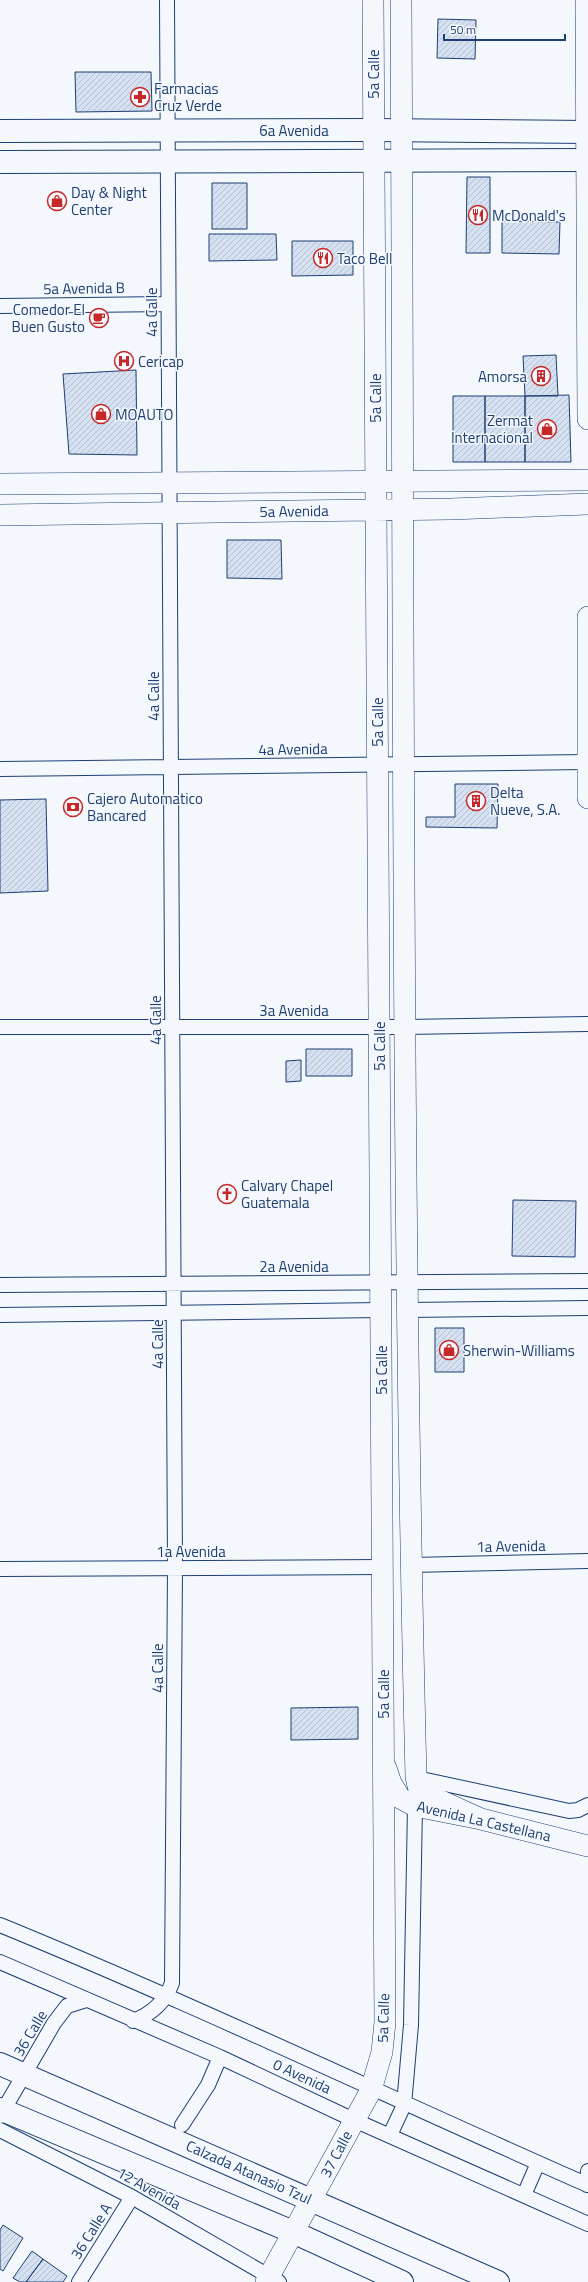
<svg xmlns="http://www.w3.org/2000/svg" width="588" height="2282" viewBox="0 0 588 2282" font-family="'Titillium Web',sans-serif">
	<defs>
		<pattern id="building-hatch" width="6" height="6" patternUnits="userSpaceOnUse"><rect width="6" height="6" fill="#d5e0f0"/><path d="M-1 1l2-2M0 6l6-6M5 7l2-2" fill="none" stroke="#b6c1d1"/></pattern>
	</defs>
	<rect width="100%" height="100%" fill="#f4f7fb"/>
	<path fill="url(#building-hatch)" stroke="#1d3f73" d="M 438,19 L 476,20 L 475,59 L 437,58 Z
		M 75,72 L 151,72 L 152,111 L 76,112 Z
		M 467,177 L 490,177 L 490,253 L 466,253 Z
		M 212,183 L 247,183 L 247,229 L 212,229 Z
		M 502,221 L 560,222 L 559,254 L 502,253 Z
		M 209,234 L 276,234 L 277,260 L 209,261 Z
		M 292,241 L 353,241 L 353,275 L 292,276 Z
		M 556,355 L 558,396 L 525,396 L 523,356 Z
		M 136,370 L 137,455 L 69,454 L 63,374 Z
		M 569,395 L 571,462 L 525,462 L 525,396 Z
		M 453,396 L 485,396 L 485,462 L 453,462 Z
		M 485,396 L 525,396 L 525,462 L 485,462 Z
		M 227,540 L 281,540 L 282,579 L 227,578 Z
		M 455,784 L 498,784 L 497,828 L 426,827 L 426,817 L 455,817 Z
		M 46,799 L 48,891 L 0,893 L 0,800 Z
		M 306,1049 L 352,1049 L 352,1076 L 306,1076 Z
		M 301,1060 L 301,1081 L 286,1082 L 286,1061 Z
		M 513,1200 L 576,1201 L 575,1257 L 512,1256 Z
		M 435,1328 L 464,1328 L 464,1372 L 435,1372 Z
		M 358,1707 L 358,1739 L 291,1740 L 291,1708 Z
		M 3,2225 L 23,2238 L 3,2271 L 0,2269 L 0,2230 Z
		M 32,2251 L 43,2259 L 26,2282 L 20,2282 L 13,2278 Z
		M 43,2259 L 67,2276 L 63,2282 L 26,2282 Z"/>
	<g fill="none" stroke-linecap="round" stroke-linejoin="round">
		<g stroke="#1d3f73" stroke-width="16">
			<path id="street" d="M 0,306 L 168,304
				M 0,769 L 587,762
				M 0,1027 L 406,1027 L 588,1024
				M 0,1285 L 588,1281
				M 408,1310 L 588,1308
				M 0,1315 L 380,1310
				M 411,1565 L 588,1561
				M 0,1569 L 382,1567
				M 426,1780 L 569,1811 L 578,1810 L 588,1805
				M 0,1925 C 198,2006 392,2099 588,2185
				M 0,1962 L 220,2057 L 354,2120 L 588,2224
				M 133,2021 C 152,2014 165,2002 172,1983 L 175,1568 L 167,0
				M 0,2116 L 54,2023 L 67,2006 L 86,2000
				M 182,2125 L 208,2085 L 220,2057
				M 0,2130 L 132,2197 L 279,2282
				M 390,2135 L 404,2105 L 411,2025 L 415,1806 L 424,1791 L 434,1782
				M 587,2185 L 588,2171
				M 524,2195 L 538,2163
				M 79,2282 L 132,2197"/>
		</g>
		<g stroke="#1d3f73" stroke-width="22">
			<path id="secondary" d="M 401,0 C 404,592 401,1185 416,1777 L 418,1786 L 428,1795 L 481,1819
				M 586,0 L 588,419
				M 0,484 L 588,480
				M 0,515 L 451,509 L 588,504
				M 588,617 L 588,798
				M 386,1768 L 391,1783 L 400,1798 L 415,1806 L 481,1819 L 588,1846
				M 266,2282 L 371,2090 L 382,2052 L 385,2022 L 373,0"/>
		</g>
		<g stroke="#1d3f73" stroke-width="24">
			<path id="primary" d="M 0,131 L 374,130 L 588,132
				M 0,162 L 588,160
				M 0,2064 L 498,2282
				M 0,2109 L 293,2232 L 402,2282"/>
		</g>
		<use href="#street" stroke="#f4f7fb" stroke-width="14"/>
		<use href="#secondary" stroke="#f4f7fb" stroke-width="21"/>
		<use href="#primary" stroke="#f4f7fb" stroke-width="22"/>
	</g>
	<defs>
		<g id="pharmacy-ring" transform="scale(1)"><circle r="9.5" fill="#f4f7fb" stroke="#c62828" stroke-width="1.5"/><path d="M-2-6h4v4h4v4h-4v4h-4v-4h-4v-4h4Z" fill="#c62828"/></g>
		<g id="shop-ring" transform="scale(1)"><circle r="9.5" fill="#f4f7fb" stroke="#c62828" stroke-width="1.5"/><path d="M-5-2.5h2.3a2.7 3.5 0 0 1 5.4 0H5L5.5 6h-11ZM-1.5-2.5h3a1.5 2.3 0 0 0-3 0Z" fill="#c62828"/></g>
		<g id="restaurant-ring" transform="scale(1)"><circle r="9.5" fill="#f4f7fb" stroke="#c62828" stroke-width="1.5"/><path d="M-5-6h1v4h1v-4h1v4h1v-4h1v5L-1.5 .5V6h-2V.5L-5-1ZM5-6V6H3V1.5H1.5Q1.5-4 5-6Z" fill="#c62828"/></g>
		<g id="cafe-ring" transform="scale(1)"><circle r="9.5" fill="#f4f7fb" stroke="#c62828" stroke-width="1.5"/><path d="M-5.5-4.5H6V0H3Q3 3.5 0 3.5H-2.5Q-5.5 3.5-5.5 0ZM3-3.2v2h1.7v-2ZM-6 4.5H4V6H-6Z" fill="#c62828"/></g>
		<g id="hospital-ring" transform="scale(1)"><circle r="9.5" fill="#f4f7fb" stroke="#c62828" stroke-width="1.5"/><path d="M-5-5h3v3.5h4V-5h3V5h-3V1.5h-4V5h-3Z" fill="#c62828"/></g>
		<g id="building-ring" transform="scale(1)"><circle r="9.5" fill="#f4f7fb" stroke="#c62828" stroke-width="1.5"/><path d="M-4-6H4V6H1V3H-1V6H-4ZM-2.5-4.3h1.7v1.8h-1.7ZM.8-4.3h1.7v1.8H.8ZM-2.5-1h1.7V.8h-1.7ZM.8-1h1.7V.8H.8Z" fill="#c62828"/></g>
		<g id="bank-ring" transform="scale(1)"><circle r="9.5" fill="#f4f7fb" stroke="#c62828" stroke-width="1.5"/><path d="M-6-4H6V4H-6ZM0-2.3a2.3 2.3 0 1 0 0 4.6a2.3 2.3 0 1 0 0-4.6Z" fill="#c62828"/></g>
		<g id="church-ring" transform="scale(1)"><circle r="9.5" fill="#f4f7fb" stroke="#c62828" stroke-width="1.5"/><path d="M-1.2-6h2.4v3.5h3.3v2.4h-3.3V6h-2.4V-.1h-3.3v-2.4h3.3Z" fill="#c62828"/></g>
	</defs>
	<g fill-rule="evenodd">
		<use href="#pharmacy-ring" x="140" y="97"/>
		<use href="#shop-ring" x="57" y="201"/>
		<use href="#restaurant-ring" x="478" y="215"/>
		<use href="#restaurant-ring" x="323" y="258"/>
		<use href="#cafe-ring" x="99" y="318"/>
		<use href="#hospital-ring" x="124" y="361"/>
		<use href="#building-ring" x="541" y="376"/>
		<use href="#shop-ring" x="101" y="414"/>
		<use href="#shop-ring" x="547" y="429"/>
		<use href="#building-ring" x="476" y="801"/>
		<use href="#bank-ring" x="73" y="807"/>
		<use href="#church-ring" x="227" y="1194"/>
		<use href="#shop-ring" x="449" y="1350"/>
	</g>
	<g text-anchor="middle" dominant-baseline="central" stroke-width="3" stroke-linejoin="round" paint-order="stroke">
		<g font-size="15" fill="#1d3f73" stroke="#f4f7fb">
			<text transform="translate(373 74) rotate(-90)">5a Calle</text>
			<text x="294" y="130">6a Avenida</text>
			<text transform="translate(84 288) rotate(-1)">5a Avenida B</text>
			<text transform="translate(151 312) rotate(-90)">4a Calle</text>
			<text transform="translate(375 398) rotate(-90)">5a Calle</text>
			<text transform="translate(294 511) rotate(-1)">5a Avenida</text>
			<text transform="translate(153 696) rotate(-90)">4a Calle</text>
			<text transform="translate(377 722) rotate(-90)">5a Calle</text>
			<text transform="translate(293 749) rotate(-1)">4a Avenida</text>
			<text x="294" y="1010">3a Avenida</text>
			<text transform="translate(155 1020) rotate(-90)">4a Calle</text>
			<text transform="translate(379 1046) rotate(-90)">5a Calle</text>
			<text x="294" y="1266">2a Avenida</text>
			<text transform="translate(157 1344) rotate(-90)">4a Calle</text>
			<text transform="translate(381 1370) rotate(-90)">5a Calle</text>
			<text transform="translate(511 1546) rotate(-1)">1a Avenida</text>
			<text x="191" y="1551">1a Avenida</text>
			<text transform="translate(157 1668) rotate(-90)">4a Calle</text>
			<text transform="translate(383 1694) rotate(-90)">5a Calle</text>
			<text transform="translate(484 1821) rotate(13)">Avenida La Castellana</text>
			<text transform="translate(383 2018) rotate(-88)">5a Calle</text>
			<text transform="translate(30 2033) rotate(-59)">36 Calle</text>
			<text transform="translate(302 2076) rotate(25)">0 Avenida</text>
			<text transform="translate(336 2154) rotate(-62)">37 Calle</text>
			<text transform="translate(249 2172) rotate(24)">Calzada Atanasio Tzul</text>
			<text transform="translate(149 2188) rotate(29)">12 Avenida</text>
			<text transform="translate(91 2231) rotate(-58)">36 Calle A</text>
		</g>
		<g font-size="15" fill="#1d3f73" stroke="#f4f7fb" text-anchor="start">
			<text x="154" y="88">Farmacias<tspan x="154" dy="17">Cruz Verde</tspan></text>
			<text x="71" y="192">Day &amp; Night<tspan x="71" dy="17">Center</tspan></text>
			<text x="492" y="215">McDonald's</text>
			<text x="337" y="258">Taco Bell</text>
			<text x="85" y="309" text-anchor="end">Comedor El<tspan x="85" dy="17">Buen Gusto</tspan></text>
			<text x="138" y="361">Cericap</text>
			<text x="527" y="376" text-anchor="end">Amorsa</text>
			<text x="115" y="414">MOAUTO</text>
			<text x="533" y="420" text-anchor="end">Zermat<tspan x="533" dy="17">Internacional</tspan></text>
			<text x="490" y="792">Delta<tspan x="490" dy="17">Nueve, S.A.</tspan></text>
			<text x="87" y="798">Cajero Automatico<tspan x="87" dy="17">Bancared</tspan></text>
			<text x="241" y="1185">Calvary Chapel<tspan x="241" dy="17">Guatemala</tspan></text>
			<text x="463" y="1350">Sherwin-Williams</text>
		</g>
	</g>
	<path d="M444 34v6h121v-6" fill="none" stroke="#1d3f73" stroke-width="2"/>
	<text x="450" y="34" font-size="12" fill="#1d3f73" stroke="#f4f7fb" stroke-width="3" paint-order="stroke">50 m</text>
</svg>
